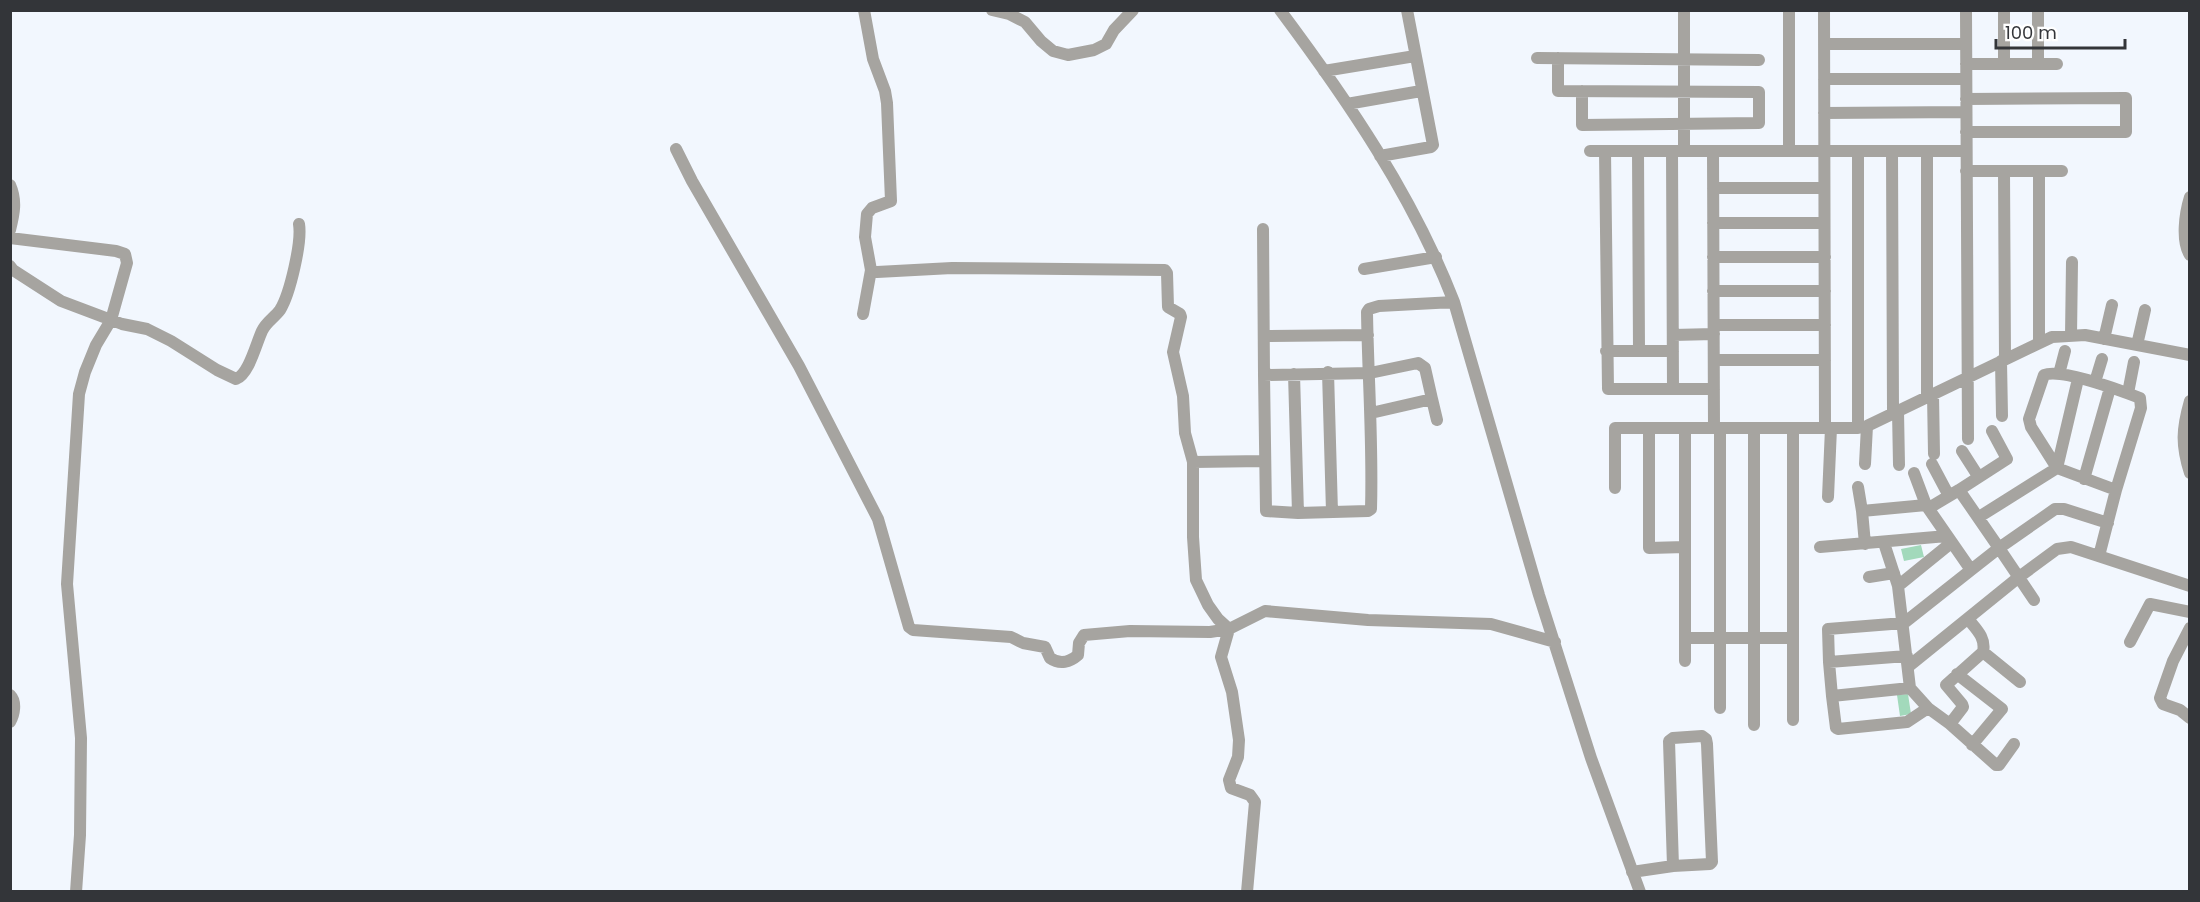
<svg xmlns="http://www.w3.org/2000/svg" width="2200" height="902" viewBox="0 0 2200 902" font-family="Poppins,sans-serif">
	<rect width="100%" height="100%" fill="#f2f7fe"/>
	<path fill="#a2d9bb" d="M 1921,545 L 1924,557 L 1904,561 L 1901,549 Z
		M 1908,694 L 1911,714 L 1900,716 L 1897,695 Z"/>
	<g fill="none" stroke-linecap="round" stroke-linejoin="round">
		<path stroke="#a6a4a0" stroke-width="12" d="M 992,10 L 1009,14 L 1025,22 L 1041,41 L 1053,51 L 1068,55 L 1094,50 L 1106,44 L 1114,30 L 1133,10
			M 1280,10 C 1348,101 1413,196 1454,302 L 1539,595 L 1591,758 L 1640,892
			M 1684,10 L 1684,151
			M 1789,10 L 1789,151
			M 1824,10 L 1825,428
			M 1966,10 L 1968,439
			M 2004,10 L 2004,64
			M 2038,10 L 2038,64
			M 1824,44 L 1966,44
			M 1537,58 L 1759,60
			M 1558,58 L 1558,91 L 1759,92 L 1759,123 L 1582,125 L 1582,91
			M 1966,64 L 2057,64
			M 1324,71 L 1415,56
			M 1824,79 L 1966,79
			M 1966,99 L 2126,98 L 2126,132 L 1966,132
			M 1347,104 L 1421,91
			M 1824,113 L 1966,112
			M 676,149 L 692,181 L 799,366 L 878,519 L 909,627 L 913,630 L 1011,637 L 1023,643 L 1045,647 L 1050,658 C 1060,665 1070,662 1078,655 L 1079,643 L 1084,635 L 1130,631 L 1210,632 L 1229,629 L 1265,611 L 1368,620 L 1491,624 L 1555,642
			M 1590,151 L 1966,151
			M 1605,151 L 1608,389 L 1714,389
			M 1638,151 L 1639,351
			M 1672,151 L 1673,389
			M 1713,151 L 1714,428
			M 1858,151 L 1858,428
			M 1892,151 L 1893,413
			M 1380,156 L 1431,147 L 1433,145 L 1407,10
			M 1966,171 L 2004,171 L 2005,359
			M 2004,171 L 2062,171
			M 2039,171 L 2039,343
			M 10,185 C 17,201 14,214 10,230
			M 1713,188 L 1824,188
			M 2190,197 C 2185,213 2181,241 2190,255
			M 1713,223 L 1824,223
			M 1263,229 L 1264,375
			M 10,238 L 116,251 L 125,254 L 127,263 L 111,320 L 96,345 L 85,372 L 79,394 L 67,584 L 81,738 L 80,835 L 76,892
			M 1713,257 L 1825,257
			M 10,266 L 13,270 L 61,301 L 122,324 L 147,329 L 171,341 L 217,370 L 236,379 C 249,374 256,344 262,331 C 266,322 275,317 280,310 C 290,294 302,242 299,224
			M 1364,269 L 1436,257
			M 871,270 L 877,272 L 952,268 L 1165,270 L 1167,273 L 1168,307 L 1180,314 L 1181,317 L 1173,352 L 1183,396 L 1185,433 L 1193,462 L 1193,537 L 1196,580 L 1208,605 L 1218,619 L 1229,629
			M 1713,291 L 1825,291
			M 863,314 L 871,270 L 865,237 L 867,214 L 872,208 L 891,201 L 887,103 L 885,91 L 873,59 L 864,10
			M 1714,325 L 1825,325
			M 1673,335 L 1714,334
			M 1264,336 L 1368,335
			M 2071,336 L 2072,262
			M 2104,339 L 2112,305
			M 2137,345 L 2145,310
			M 1606,351 L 1673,351
			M 1714,360 L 1825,360
			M 2001,361 L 2002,416
			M 1328,372 L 1332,512
			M 1294,374 L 1298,513
			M 2059,374 L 2065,351
			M 2095,382 L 2102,359
			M 2128,393 L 2134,362
			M 1933,394 L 1934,454
			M 1927,397 L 1927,151
			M 1432,399 L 1425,368 L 1418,363 L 1370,373 L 1264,375 L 1266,511 L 1298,513 L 1368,511 L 1371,509 C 1373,443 1368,378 1367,312 L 1369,309 L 1379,306 L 1454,302
			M 2190,401 C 2182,429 2181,445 2190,473
			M 1898,411 L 1899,465
			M 1371,413 L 1432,399 L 1437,420
			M 1685,428 L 1685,661
			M 1720,428 L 1720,708
			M 1754,428 L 1754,725
			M 1793,428 L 1793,720
			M 1649,429 L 1649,548 L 1685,547
			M 1962,451 L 1978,476
			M 1193,462 L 1264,461
			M 1865,464 L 1867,426
			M 1932,464 L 1949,496
			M 1914,473 L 1926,505
			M 2084,479 L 2110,388
			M 1858,487 L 1862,511
			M 1615,488 L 1615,428 L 1858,428 L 1867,426 L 2052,337 L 2085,335 L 2190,355
			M 1959,490 L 2007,459 L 1992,431
			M 1828,497 L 1831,428
			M 1929,508 L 1959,490 L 1999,548 L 2055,509 L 2064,509 L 2108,523
			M 1979,517 L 2057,468 L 2078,379
			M 1884,543 L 1898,586 L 1910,688 L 1928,708 L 1950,724 L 1996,765 L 1999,765 L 2014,744
			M 1865,544 L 1862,511 L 1926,505 L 1971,570 L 1999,548 L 2034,600
			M 1820,547 L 1947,536
			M 2099,556 L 2116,490 L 2057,468 L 2031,427 L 2029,419 L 2044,375 C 2061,368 2122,391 2140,398 L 2141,408 L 2116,490
			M 1869,577 L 1894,573
			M 1898,586 L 1951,543
			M 2190,628 L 2173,661 L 2160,698 L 2163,704 L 2180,710 L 2190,718
			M 1229,629 L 1221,657 L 1232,692 L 1239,740 L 1238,757 L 1229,780 L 1231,788 L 1250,795 L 1255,802 L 1247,892
			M 1685,638 L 1793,638
			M 2130,642 L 2150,604 L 2190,612
			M 1983,652 L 2020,682
			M 1829,662 L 1828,629 L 1904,623 L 1971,570
			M 1909,666 L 2019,577 L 2057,549 L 2071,547 L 2190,586
			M 1957,674 L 2002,709 L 1972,745
			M 1910,688 L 1832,696 L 1836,728 L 1838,729 L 1907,722 L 1928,708
			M 10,695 C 17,702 14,715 10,722
			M 1832,696 L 1829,662 L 1907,656
			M 1950,724 L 1963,707 L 1962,704 L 1946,685 L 1983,652 C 1986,638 1977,630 1968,619
			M 1632,872 L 1673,866 L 1710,864 L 1712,862 L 1707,744 L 1706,739 L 1702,736 L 1673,738 L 1669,741 L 1673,866"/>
	</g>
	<rect width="2200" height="902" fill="none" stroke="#333539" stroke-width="24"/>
	<path d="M1996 39v9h129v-9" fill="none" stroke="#333539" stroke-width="3"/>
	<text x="2005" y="39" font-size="18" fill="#333539" stroke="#ffffff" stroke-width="4.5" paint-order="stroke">100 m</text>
</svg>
